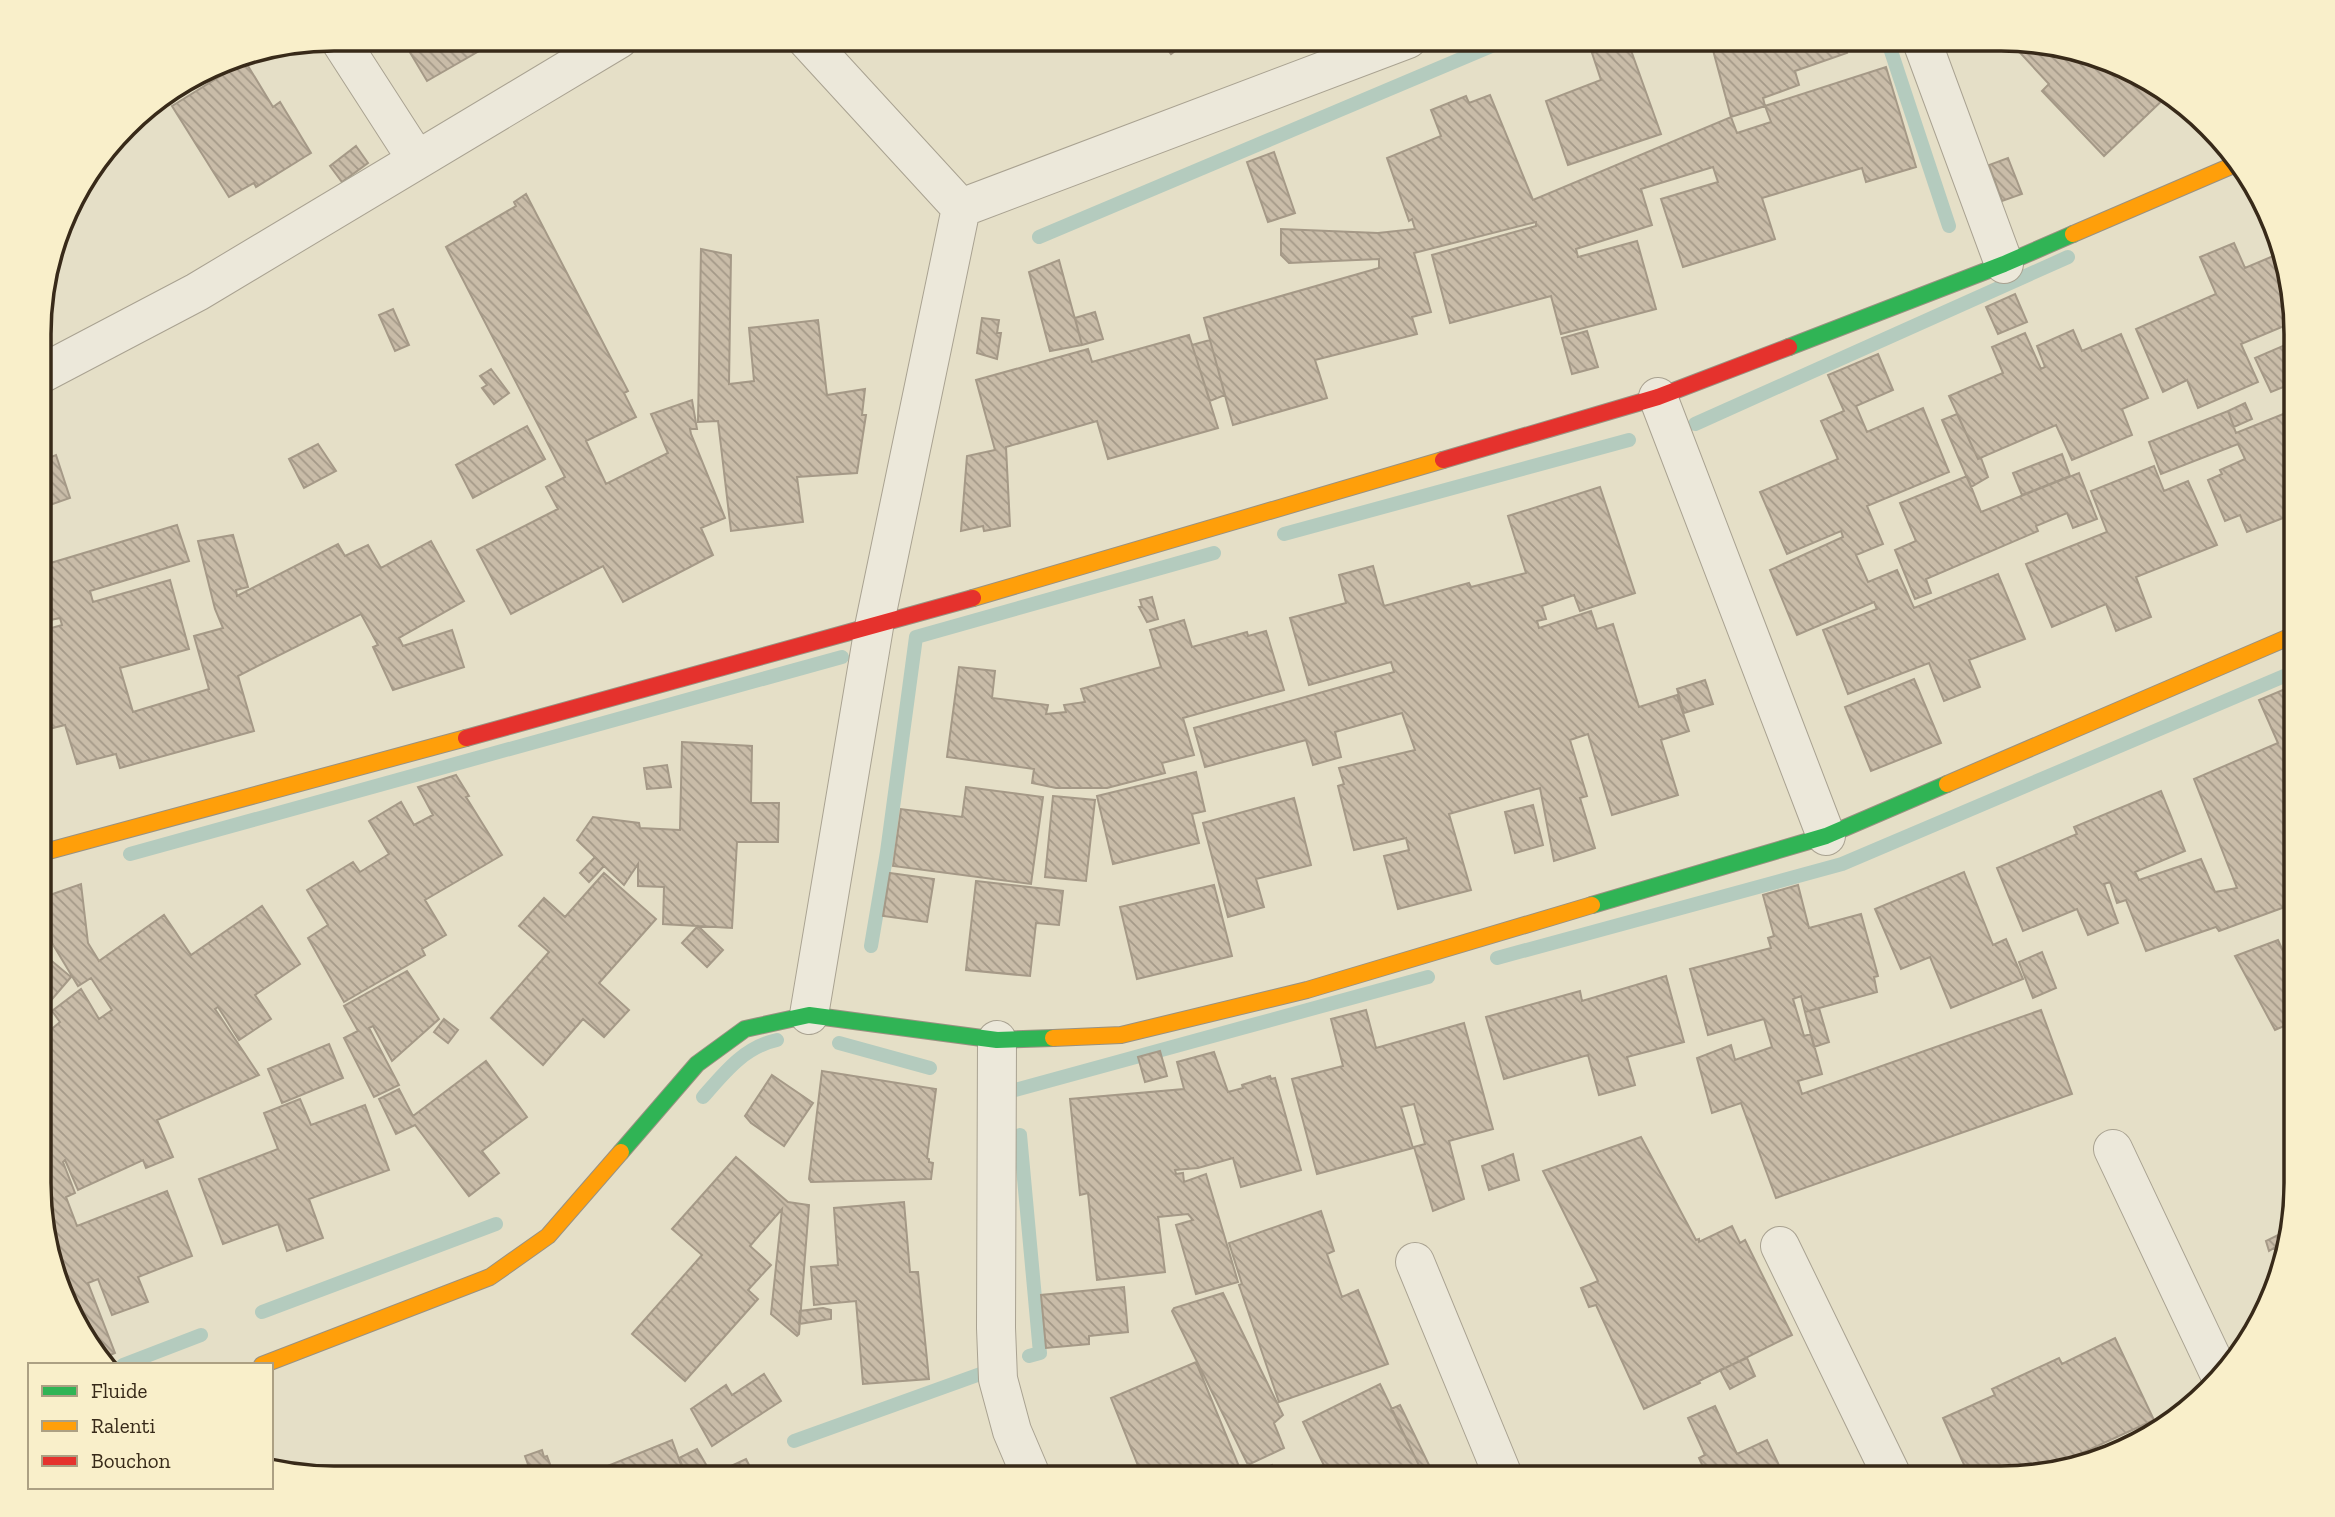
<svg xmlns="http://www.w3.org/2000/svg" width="2335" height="1517" viewBox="0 0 2335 1517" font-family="'Zilla Slab',serif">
	<defs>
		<pattern id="building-back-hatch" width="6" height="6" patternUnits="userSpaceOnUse" patternTransform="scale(1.75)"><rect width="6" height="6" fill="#c9bca8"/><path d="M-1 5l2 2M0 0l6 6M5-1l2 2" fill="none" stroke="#a49988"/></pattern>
	</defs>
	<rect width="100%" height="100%" fill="#e5dfc7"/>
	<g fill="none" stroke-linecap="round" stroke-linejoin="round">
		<path stroke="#b4cbbe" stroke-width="14" d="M 1887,39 L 1949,226
			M 1039,237 L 1508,39
			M 1695,424 L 2068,257
			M 1284,534 L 1629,440
			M 130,854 L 842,657
			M 871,946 L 887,852 L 916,637 L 1214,553
			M 1497,958 L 1842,864 L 2296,671
			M 839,1043 L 930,1068
			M 1011,1091 L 1428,977
			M 703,1097 C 724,1073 744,1047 777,1040
			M 1020,1135 L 1040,1353 L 1029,1356
			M 262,1312 L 496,1224
			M 123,1365 L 201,1335
			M 794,1441 L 997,1368"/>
	</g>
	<path fill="url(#building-back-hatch)" stroke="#a59987" stroke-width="2" d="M 402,39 L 500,39 L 427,81 Z
		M 1160,39 L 1191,39 L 1171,54 Z
		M 1710,39 L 1842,39 L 1847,53 L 1795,71 L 1799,85 L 1763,98 L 1765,106 L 1731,117 Z
		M 2014,41 L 2096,54 L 2166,89 L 2170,93 L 2104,156 L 2042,91 L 2049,84 L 2011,43 Z
		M 1628,42 L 1661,134 L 1568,165 L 1546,101 L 1601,80 L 1592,53 Z
		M 245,61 L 273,107 L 280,102 L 311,153 L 256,187 L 254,183 L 229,197 L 172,106 Z
		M 1886,67 L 1916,167 L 1866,182 L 1862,168 L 1762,198 L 1775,239 L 1683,267 L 1661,199 L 1718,182 L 1713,167 L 1641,189 L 1652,225 L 1576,249 L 1578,257 L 1637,241 L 1656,309 L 1561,334 L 1551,296 L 1450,323 L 1432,255 L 1536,226 L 1536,222 L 1414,253 L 1431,312 L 1412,317 L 1417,334 L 1315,360 L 1327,398 L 1233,425 L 1204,318 L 1379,268 L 1379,259 L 1289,263 L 1281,255 L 1281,229 L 1378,233 L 1415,229 L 1412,219 L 1409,221 L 1387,158 L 1441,136 L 1431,110 L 1466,96 L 1469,103 L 1490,95 L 1533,200 L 1731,117 L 1737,133 L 1771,122 L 1765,106 Z
		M 356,146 L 368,163 L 342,182 L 330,166 Z
		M 1274,152 L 1295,213 L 1268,222 L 1247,162 Z
		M 2008,158 L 2022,194 L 2002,201 L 1989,165 Z
		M 526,194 L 628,391 L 624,393 L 636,417 L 586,441 L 606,484 L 668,453 L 651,414 L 692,400 L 697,429 L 690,429 L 691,434 L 725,518 L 701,528 L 713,555 L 623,602 L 603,566 L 511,614 L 477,550 L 558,509 L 546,487 L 565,477 L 446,247 L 516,206 L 514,202 Z
		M 2234,243 L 2245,268 L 2278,254 L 2296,321 L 2241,344 L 2258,382 L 2198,408 L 2187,380 L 2163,392 L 2136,329 L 2216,294 L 2200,257 Z
		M 701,249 L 731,255 L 729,384 L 754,381 L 749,328 L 818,320 L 827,395 L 865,389 L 862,415 L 866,415 L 857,473 L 797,477 L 803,522 L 731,531 L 718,421 L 698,422 Z
		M 1059,260 L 1082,345 L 1050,351 L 1029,272 Z
		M 45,282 L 53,299 L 41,305 L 41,296 Z
		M 2015,294 L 2027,322 L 1998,334 L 1986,307 Z
		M 393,309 L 409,345 L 395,351 L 379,315 Z
		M 1095,312 L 1103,339 L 1082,345 L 1075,318 Z
		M 982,318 L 999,320 L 997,333 L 1001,333 L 997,359 L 977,353 Z
		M 2073,330 L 2082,351 L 2121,334 L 2148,398 L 2122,409 L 2132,435 L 2072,460 L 2056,425 L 1978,459 L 1949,396 L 2003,373 L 1992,347 L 2025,333 L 2041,369 L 2045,367 L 2037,346 Z
		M 1587,331 L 1598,367 L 1572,374 L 1562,338 Z
		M 1189,335 L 1218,428 L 1108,459 L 1097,421 L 1006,447 L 1010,526 L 984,531 L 983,526 L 961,531 L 967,456 L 995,450 L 976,380 L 1088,349 L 1092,362 Z
		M 1210,340 L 1225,395 L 1210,401 L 1192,345 Z
		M 2292,342 L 2296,352 L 2296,382 L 2271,392 L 2255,358 Z
		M 1878,354 L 1893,390 L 1856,406 L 1867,432 L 1923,408 L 1949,472 L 1867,506 L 1883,544 L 1856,555 L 1868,582 L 1897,570 L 1914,608 L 1998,574 L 2025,639 L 1969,660 L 1980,687 L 1944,701 L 1929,663 L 1848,694 L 1823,630 L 1877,609 L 1874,602 L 1797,635 L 1770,570 L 1843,537 L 1841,531 L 1787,554 L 1760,492 L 1838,459 L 1821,421 L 1844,411 L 1828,375 Z
		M 491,369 L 509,393 L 494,404 L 482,388 L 487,385 L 480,376 Z
		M 2245,403 L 2252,419 L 2234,427 L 2228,411 Z
		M 2296,409 L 2296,513 L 2247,532 L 2240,515 L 2225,521 L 2208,480 L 2222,474 L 2220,470 L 2245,459 L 2238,444 L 2161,474 L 2149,442 L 2228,411 L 2236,433 Z
		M 1957,414 L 1978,459 L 1981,458 L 1988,477 L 1971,487 L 1942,420 Z
		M 527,426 L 545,459 L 473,498 L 456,465 Z
		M 318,444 L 336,471 L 304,488 L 289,459 Z
		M 2062,454 L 2070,476 L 2022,495 L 2013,473 Z
		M 56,455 L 70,498 L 41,508 L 41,461 Z
		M 2154,466 L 2164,491 L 2188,481 L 2217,545 L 2136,577 L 2151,617 L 2116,631 L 2106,604 L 2052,627 L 2026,564 L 2107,532 L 2091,491 Z
		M 2079,473 L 2097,519 L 2073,528 L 2067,513 L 2036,526 L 2038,531 L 1926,579 L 1931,593 L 1915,599 L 1895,550 L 1916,541 L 1900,503 L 1967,476 L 1981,512 Z
		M 1600,487 L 1635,593 L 1580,611 L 1574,595 L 1542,606 L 1546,619 L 1537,621 L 1539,628 L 1591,611 L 1597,629 L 1613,624 L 1639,707 L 1677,695 L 1689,731 L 1661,740 L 1678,795 L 1612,815 L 1588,734 L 1570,740 L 1587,796 L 1580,798 L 1595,848 L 1554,861 L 1540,788 L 1449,814 L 1471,890 L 1398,909 L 1384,856 L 1409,850 L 1406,838 L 1354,850 L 1338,786 L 1344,784 L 1339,768 L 1415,750 L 1402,713 L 1335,732 L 1341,757 L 1313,765 L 1306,740 L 1205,767 L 1194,728 L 1394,672 L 1391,662 L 1309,685 L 1290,618 L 1346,603 L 1339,575 L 1373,566 L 1384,606 L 1469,583 L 1471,587 L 1526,573 L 1508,516 Z
		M 177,525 L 189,561 L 90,591 L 93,602 L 170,580 L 189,649 L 120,668 L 133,712 L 209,689 L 194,636 L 223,628 L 215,609 L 198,541 L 233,535 L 248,587 L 236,590 L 237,596 L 338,544 L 345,556 L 368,545 L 381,568 L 431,541 L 464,601 L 399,638 L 403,646 L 452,630 L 464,667 L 393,690 L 373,647 L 378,645 L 361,614 L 238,676 L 254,731 L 120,768 L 116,754 L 77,764 L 65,725 L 41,731 L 41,658 L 44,657 L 41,631 L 62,625 L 60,618 L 41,622 L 41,587 L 50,584 L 44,565 Z
		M 1152,597 L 1158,619 L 1147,622 L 1139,607 L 1142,607 L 1140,600 Z
		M 1184,620 L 1192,647 L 1247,632 L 1248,636 L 1266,631 L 1284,690 L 1183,718 L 1194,755 L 1162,763 L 1165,773 L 1107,788 L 1056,788 L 1032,783 L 1034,769 L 947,757 L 959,667 L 995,671 L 992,698 L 1048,705 L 1046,714 L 1066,712 L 1064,705 L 1085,702 L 1081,689 L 1161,667 L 1150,630 Z
		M 1914,679 L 1941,743 L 1871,771 L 1845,707 Z
		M 1705,680 L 1713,704 L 1684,713 L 1677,689 Z
		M 2295,685 L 2296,860 L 2287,864 L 2289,868 L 2296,865 L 2296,903 L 2219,931 L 2216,927 L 2146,951 L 2126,900 L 2117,903 L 2110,882 L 2104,884 L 2118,923 L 2088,935 L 2077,909 L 2023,931 L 1997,868 L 2077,834 L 2074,827 L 2161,791 L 2185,851 L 2135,872 L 2139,880 L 2201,859 L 2215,892 L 2237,888 L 2194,779 L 2278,743 L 2259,700 Z
		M 682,742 L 752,746 L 751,803 L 779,803 L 778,842 L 737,842 L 732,928 L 663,924 L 664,887 L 638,886 L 638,864 L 624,885 L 577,840 L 593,817 L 639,823 L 640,828 L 680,830 Z
		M 667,765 L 671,787 L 647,789 L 644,768 Z
		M 1196,772 L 1205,811 L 1192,814 L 1199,843 L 1113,864 L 1097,796 Z
		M 456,775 L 469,796 L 466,797 L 502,855 L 425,900 L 446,935 L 422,949 L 425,955 L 344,1002 L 308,938 L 328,925 L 307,890 L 353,862 L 360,872 L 389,854 L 369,821 L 401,802 L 414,825 L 433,815 L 418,787 Z
		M 966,787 L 1043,797 L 1031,884 L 893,866 L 901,809 L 962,817 Z
		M 1053,796 L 1095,800 L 1086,881 L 1045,877 Z
		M 1294,798 L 1311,865 L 1256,879 L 1264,907 L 1228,917 L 1203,823 Z
		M 1533,805 L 1543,845 L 1515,853 L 1505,812 Z
		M 595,857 L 604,866 L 589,882 L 580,873 Z
		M 1964,872 L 1993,945 L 2006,939 L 2023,979 L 1951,1008 L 1930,957 L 1901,969 L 1875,909 Z
		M 604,873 L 656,919 L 599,983 L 629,1010 L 604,1037 L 583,1019 L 543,1065 L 491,1018 L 549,952 L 519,926 L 544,898 L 565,917 Z
		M 890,873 L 934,879 L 927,922 L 883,916 Z
		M 976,881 L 1063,891 L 1059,925 L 1036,923 L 1030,976 L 966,970 Z
		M 81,884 L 88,943 L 99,961 L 164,915 L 191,955 L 262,906 L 300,964 L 255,995 L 271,1019 L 239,1040 L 218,1007 L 215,1009 L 259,1075 L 157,1120 L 173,1157 L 146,1168 L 143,1160 L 78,1190 L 65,1160 L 63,1162 L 75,1193 L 66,1197 L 77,1226 L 167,1191 L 192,1256 L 138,1277 L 148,1302 L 112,1315 L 98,1279 L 88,1283 L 115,1353 L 103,1358 L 78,1331 L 43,1226 L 46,1225 L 41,1210 L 41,1038 L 60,1022 L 52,1011 L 81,989 L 99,1019 L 112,1010 L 91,978 L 78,986 L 52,943 L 47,896 Z
		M 1214,885 L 1232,956 L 1137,979 L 1120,907 Z
		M 1798,885 L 1809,928 L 1861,914 L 1878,976 L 1874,977 L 1877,992 L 1805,1012 L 1801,996 L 1793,999 L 1804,1036 L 1811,1034 L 1822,1074 L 1798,1081 L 1802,1094 L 2041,1010 L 2072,1094 L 1776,1198 L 1741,1103 L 1712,1113 L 1697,1058 L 1731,1045 L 1735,1060 L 1772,1047 L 1764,1019 L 1708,1035 L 1690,969 L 1771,948 L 1768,938 L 1774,936 L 1763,895 Z
		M 698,926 L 723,950 L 707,967 L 682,943 Z
		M 2278,940 L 2293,973 L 2296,972 L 2296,1021 L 2275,1030 L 2235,956 Z
		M 41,952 L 71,977 L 41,1012 Z
		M 2042,952 L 2056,988 L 2033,998 L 2019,962 Z
		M 407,971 L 439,1019 L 392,1061 L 373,1026 L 369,1028 L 399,1085 L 374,1097 L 344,1038 L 358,1031 L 344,1006 Z
		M 1666,976 L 1684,1042 L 1627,1057 L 1635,1085 L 1599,1095 L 1588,1055 L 1504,1079 L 1486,1017 L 1580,991 L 1582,1001 Z
		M 1819,1008 L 1829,1042 L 1814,1047 L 1805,1012 Z
		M 1366,1010 L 1376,1048 L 1464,1023 L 1493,1129 L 1449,1141 L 1464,1199 L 1433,1211 L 1414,1147 L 1425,1144 L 1414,1104 L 1401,1107 L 1413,1148 L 1317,1174 L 1292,1079 L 1343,1066 L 1331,1019 Z
		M 444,1019 L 458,1030 L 448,1043 L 434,1032 Z
		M 329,1044 L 343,1078 L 282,1103 L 268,1069 Z
		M 1160,1051 L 1167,1076 L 1145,1082 L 1138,1057 Z
		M 1214,1052 L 1228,1092 L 1243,1088 L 1242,1085 L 1270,1076 L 1271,1079 L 1275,1078 L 1301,1170 L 1241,1187 L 1233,1158 L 1198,1168 L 1175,1170 L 1176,1174 L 1183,1173 L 1184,1182 L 1206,1174 L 1238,1282 L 1196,1294 L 1176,1225 L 1193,1220 L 1188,1214 L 1158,1217 L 1165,1272 L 1097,1280 L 1088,1193 L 1080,1195 L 1070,1099 L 1184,1089 L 1177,1062 Z
		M 486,1061 L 527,1117 L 482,1151 L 499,1173 L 469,1196 L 415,1125 L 396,1134 L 379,1099 L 399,1089 L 413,1116 Z
		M 822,1071 L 936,1089 L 927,1158 L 929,1159 L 929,1162 L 933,1163 L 931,1179 L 811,1182 L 809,1179 Z
		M 772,1075 L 813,1103 L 784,1146 L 751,1123 L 745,1116 Z
		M 300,1099 L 311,1125 L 365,1105 L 389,1170 L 309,1199 L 323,1238 L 287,1251 L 278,1224 L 223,1244 L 199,1179 L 278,1149 L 264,1113 Z
		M 1641,1137 L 1696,1240 L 1699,1239 L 1699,1242 L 1732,1226 L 1740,1243 L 1745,1240 L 1792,1335 L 1699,1381 L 1700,1383 L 1644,1409 L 1596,1305 L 1589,1307 L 1581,1288 L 1598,1281 L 1543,1171 Z
		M 1513,1154 L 1519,1180 L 1489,1190 L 1482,1166 Z
		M 736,1157 L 788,1202 L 809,1205 L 799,1334 L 797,1336 L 771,1314 L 782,1209 L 750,1246 L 771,1265 L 748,1290 L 758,1299 L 685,1381 L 632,1334 L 702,1255 L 672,1229 Z
		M 904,1202 L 910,1272 L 918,1272 L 929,1379 L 863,1384 L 856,1301 L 814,1305 L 811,1267 L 838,1265 L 834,1208 Z
		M 1321,1211 L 1334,1251 L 1327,1254 L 1342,1297 L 1358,1290 L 1388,1364 L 1279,1402 L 1239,1285 L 1242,1284 L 1229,1243 Z
		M 2290,1229 L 2283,1266 L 2274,1248 L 2269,1251 L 2266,1241 Z
		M 1124,1287 L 1128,1332 L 1089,1336 L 1089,1344 L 1046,1348 L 1041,1295 Z
		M 1223,1293 L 1283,1415 L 1274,1423 L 1284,1448 L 1250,1464 L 1247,1463 L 1172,1311 L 1174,1308 Z
		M 823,1308 L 831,1310 L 831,1319 L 799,1324 L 800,1311 Z
		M 2115,1338 L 2154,1420 L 2045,1470 L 2020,1478 L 1970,1478 L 1943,1418 L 1995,1395 L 1992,1389 L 2059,1358 L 2062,1364 Z
		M 1747,1358 L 1755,1376 L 1730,1389 L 1720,1370 Z
		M 1196,1362 L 1240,1469 L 1216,1478 L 1143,1478 L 1111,1398 Z
		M 764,1374 L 781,1401 L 712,1446 L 691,1409 L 726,1385 L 732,1395 Z
		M 1380,1384 L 1425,1478 L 1330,1478 L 1303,1422 Z
		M 1400,1405 L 1430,1467 L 1422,1471 L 1391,1409 Z
		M 1715,1406 L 1737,1454 L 1767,1440 L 1785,1478 L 1708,1478 L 1699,1458 L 1705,1455 L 1688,1418 Z
		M 672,1440 L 684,1473 L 670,1478 L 598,1478 L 595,1471 Z
		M 697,1449 L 708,1468 L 687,1477 L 679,1458 Z
		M 542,1450 L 544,1457 L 547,1456 L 555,1478 L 533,1478 L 525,1456 Z
		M 746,1459 L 754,1475 L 748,1478 L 737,1478 L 731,1466 Z
		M 1272,1465 L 1278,1478 L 1251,1478 L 1252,1474 Z"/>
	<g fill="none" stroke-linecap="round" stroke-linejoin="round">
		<g stroke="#a9a291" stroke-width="40">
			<path id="street" d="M 339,39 L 417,160
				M 806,39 L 961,208
				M 1921,39 L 2004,264
				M 41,374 L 197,292 L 619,39
				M 1658,397 L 1826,836
				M 809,1015 L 874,627 L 961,208 L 1408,39
				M 997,1040 L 996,1328 L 998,1379 L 1012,1431 L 1032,1478
				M 2113,1149 L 2219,1373
				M 1780,1246 L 1893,1478
				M 1415,1262 L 1504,1478"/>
		</g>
		<g stroke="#999181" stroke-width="18">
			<path id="fast" d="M 1789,347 L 2004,264 L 2073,234
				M 1592,905 L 1826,836 L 1947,784
				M 621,1152 L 697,1064 L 745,1029 L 809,1015 L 997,1040 L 1053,1038"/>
		</g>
		<g stroke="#999181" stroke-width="18">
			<path id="slow" d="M 2073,234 L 2236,164
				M 973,598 L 1443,460
				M 1947,784 L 2296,634
				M 41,853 L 466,738
				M 1053,1038 L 1121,1035 L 1307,990 L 1592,905
				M 262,1365 L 490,1277 L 548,1236 L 621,1152"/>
		</g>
		<g stroke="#999181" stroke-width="18">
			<path id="jam" d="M 1443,460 L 1658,397 L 1789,347
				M 466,738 L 973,598"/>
		</g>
		<use href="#street" stroke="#ece8da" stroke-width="38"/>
		<use href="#fast" stroke="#30b455" stroke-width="16"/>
		<use href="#slow" stroke="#ff9f0a" stroke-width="16"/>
		<use href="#jam" stroke="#e5322d" stroke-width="16"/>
	</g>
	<path d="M0 0H2335V1517H0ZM334 51H2001A283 283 0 0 1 2284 334V1183A283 283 0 0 1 2001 1466H334A283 283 0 0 1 51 1183V334A283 283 0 0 1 334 51Z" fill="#f9efca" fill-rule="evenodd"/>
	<path fill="none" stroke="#382a19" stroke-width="3.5" d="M334 51H2001A283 283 0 0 1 2284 334V1183A283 283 0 0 1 2001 1466H334A283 283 0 0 1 51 1183V334A283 283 0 0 1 334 51Z"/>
	<rect x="28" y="1363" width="245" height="126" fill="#f9efca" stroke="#aca083" stroke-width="2"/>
	<rect x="42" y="1386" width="35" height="10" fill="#30b455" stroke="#aca083" stroke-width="2"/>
	<text x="91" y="1398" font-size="21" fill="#382a19">Fluide</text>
	<rect x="42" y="1421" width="35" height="10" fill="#ff9f0a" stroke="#aca083" stroke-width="2"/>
	<text x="91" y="1433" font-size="21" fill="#382a19">Ralenti</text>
	<rect x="42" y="1456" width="35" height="10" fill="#e5322d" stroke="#aca083" stroke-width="2"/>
	<text x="91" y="1468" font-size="21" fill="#382a19">Bouchon</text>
</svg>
